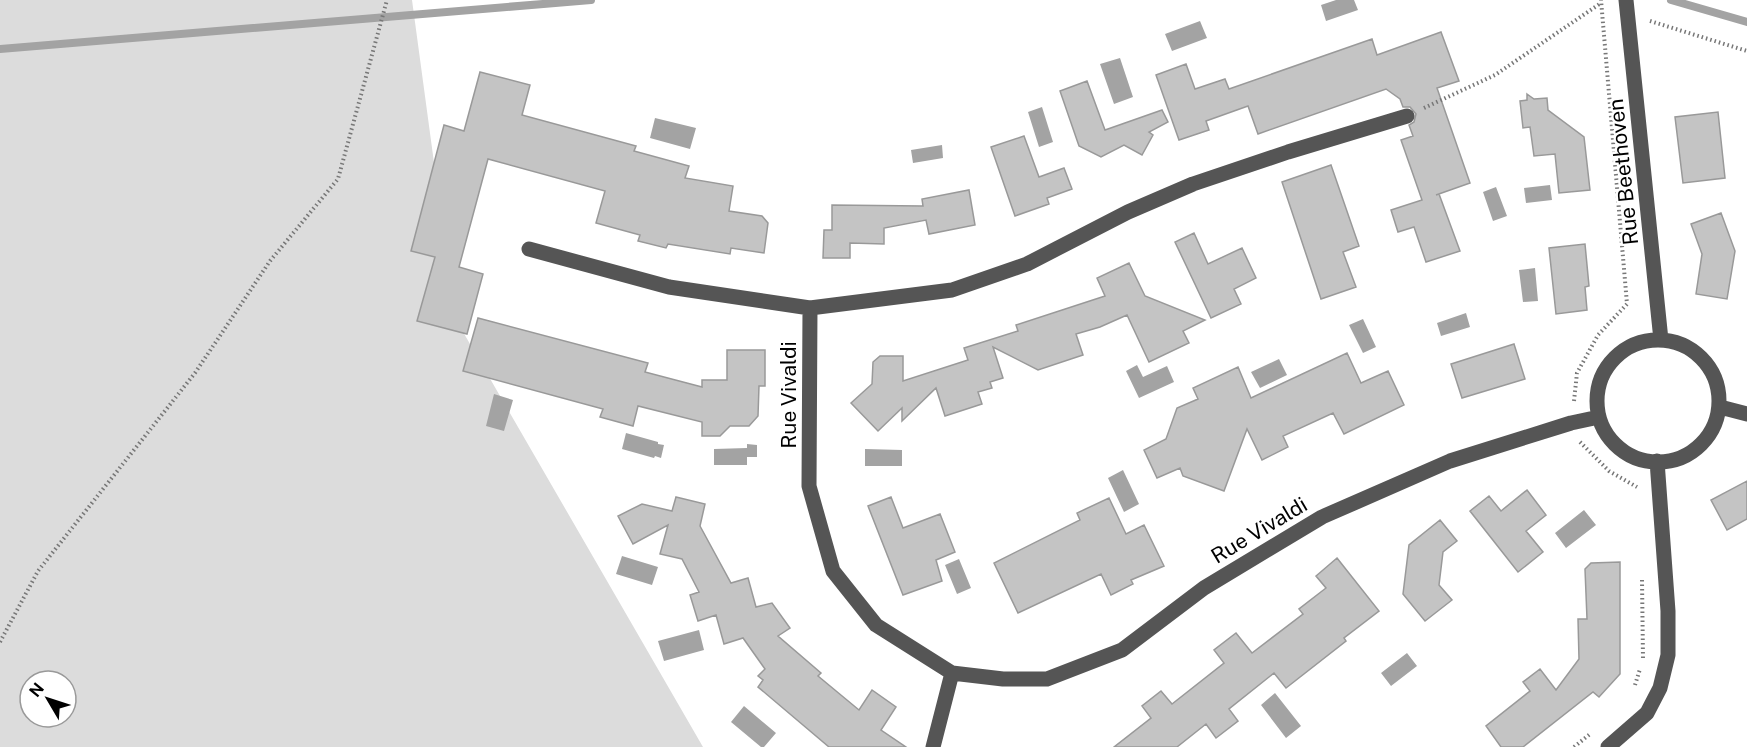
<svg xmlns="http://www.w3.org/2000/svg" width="1747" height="747" viewBox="0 0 1747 747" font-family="'Public Sans',sans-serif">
	<rect width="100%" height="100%" fill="#fff"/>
	<path fill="#dcdcdc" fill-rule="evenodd" d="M 0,0 L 412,0 L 455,318 L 703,747 L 0,747 ZM 30,681 L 66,681 L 66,717 L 30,717 Z"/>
	<path fill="#a3a3a3" d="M 1336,0 L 1354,0 L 1358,10 L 1326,21 L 1321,5 Z
		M 1200,21 L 1207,38 L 1172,51 L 1165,34 Z
		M 1120,58 L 1133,97 L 1114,104 L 1100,64 Z
		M 1042,107 L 1053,142 L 1039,147 L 1028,112 Z
		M 655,118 L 696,128 L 690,149 L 650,138 Z
		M 942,145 L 943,158 L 913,163 L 911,150 Z
		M 1550,185 L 1552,200 L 1526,203 L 1524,188 Z
		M 1496,187 L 1507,216 L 1493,221 L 1483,192 Z
		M 1535,268 L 1538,301 L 1523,302 L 1519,270 Z
		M 1466,313 L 1470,327 L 1441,336 L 1437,323 Z
		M 1363,319 L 1376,347 L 1363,353 L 1349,325 Z
		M 1279,359 L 1287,375 L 1260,388 L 1251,372 Z
		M 1137,365 L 1143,377 L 1167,366 L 1174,382 L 1139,398 L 1126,371 Z
		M 494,394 L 513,400 L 504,431 L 486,426 Z
		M 626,433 L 658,442 L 658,444 L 664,445 L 661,458 L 655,456 L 654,458 L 622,449 Z
		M 747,444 L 757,445 L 757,457 L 747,457 L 747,465 L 714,465 L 714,449 L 747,448 Z
		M 865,449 L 902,450 L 902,466 L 865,466 Z
		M 1123,470 L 1139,504 L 1124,512 L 1108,478 Z
		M 1584,510 L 1596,525 L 1566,548 L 1555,533 Z
		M 622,556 L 658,567 L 652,585 L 616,574 Z
		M 959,559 L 971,588 L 957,594 L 945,565 Z
		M 699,630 L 704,650 L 664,661 L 658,641 Z
		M 1407,653 L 1417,666 L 1391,686 L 1381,673 Z
		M 1275,693 L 1301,726 L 1286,738 L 1261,705 Z
		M 744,706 L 776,733 L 764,747 L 761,747 L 731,722 Z"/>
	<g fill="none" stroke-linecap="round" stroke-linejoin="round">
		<path stroke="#a3a3a3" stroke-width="8" d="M 1671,0 L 1747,22
			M 0,49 L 591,0"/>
	</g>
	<path fill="#c4c4c4" stroke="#999" stroke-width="1.5" d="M 1441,32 L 1459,81 L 1437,88 L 1470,183 L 1436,195 L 1439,194 L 1460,251 L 1426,262 L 1414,227 L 1398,232 L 1391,210 L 1422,200 L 1401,140 L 1413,136 L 1409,125 L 1414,122 L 1416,114 L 1410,107 L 1403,107 L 1400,99 L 1386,89 L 1258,134 L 1248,106 L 1206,121 L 1209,130 L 1179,140 L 1156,75 L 1186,64 L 1195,89 L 1225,79 L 1229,89 L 1372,39 L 1377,55 Z
		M 480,72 L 530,85 L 522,115 L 636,146 L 634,151 L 689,166 L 685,178 L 733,186 L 729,211 L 762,216 L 768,223 L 764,253 L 731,248 L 730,254 L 668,244 L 666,248 L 638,241 L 640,235 L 596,223 L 605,191 L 488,159 L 459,267 L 483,274 L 467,334 L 417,321 L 435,257 L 411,251 L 444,125 L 464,131 Z
		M 1087,81 L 1105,130 L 1162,110 L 1168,122 L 1149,132 L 1153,135 L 1142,155 L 1124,145 L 1101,157 L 1079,146 L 1060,91 Z
		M 1527,94 L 1534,99 L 1547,98 L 1548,110 L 1584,137 L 1590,190 L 1559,193 L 1555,154 L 1534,156 L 1530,127 L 1523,128 L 1520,101 L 1527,100 Z
		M 1718,112 L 1725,178 L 1683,183 L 1675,117 Z
		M 1024,136 L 1039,177 L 1064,168 L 1072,189 L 1047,198 L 1049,204 L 1015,216 L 991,147 Z
		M 1331,165 L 1359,246 L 1343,252 L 1356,287 L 1321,299 L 1282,182 Z
		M 969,190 L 975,225 L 929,234 L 926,220 L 884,228 L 884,244 L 850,243 L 850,258 L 823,258 L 824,230 L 832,230 L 832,205 L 923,206 L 922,199 Z
		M 1721,213 L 1735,251 L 1727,299 L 1696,294 L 1702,254 L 1691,224 Z
		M 1194,233 L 1208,264 L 1242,248 L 1256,278 L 1234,289 L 1241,304 L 1211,318 L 1175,242 Z
		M 1585,244 L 1589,286 L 1585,287 L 1587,310 L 1556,314 L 1549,248 Z
		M 1129,263 L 1145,296 L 1205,320 L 1183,331 L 1189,343 L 1149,362 L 1127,315 L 1100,327 L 1076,334 L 1083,355 L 1038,370 L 993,347 L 1003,378 L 990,382 L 992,388 L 978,392 L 982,404 L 945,416 L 936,388 L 902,421 L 902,408 L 878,431 L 851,403 L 872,384 L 873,362 L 880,356 L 903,356 L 903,381 L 968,360 L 964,348 L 1018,331 L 1016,325 L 1105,296 L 1097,278 Z
		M 478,318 L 648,363 L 645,372 L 702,387 L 702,380 L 727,380 L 727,350 L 765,350 L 765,386 L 759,386 L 758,416 L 749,426 L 730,426 L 720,436 L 702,436 L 702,422 L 638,406 L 633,426 L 600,417 L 603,409 L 463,371 Z
		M 1514,344 L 1525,379 L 1462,398 L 1451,364 Z
		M 1347,353 L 1361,383 L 1388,371 L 1404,405 L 1344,434 L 1333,413 L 1283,436 L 1288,447 L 1262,460 L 1247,429 L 1224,491 L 1183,476 L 1180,468 L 1157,478 L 1144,450 L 1166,439 L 1177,408 L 1198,399 L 1193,388 L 1238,367 L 1251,398 Z
		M 1747,481 L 1747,519 L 1727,530 L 1711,500 Z
		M 1527,490 L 1546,515 L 1526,531 L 1543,552 L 1518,572 L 1470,511 L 1489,496 L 1501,511 Z
		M 676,497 L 705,504 L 700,526 L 731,583 L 748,578 L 756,607 L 772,603 L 790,628 L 778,636 L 821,673 L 818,676 L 859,710 L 872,690 L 896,707 L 881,730 L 906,747 L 829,747 L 758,687 L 763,680 L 758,676 L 765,669 L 743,638 L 724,644 L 716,615 L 698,621 L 690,595 L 699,592 L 682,559 L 660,554 L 668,525 L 633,544 L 618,516 L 642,504 L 672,511 Z
		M 891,497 L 903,528 L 940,514 L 955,552 L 936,560 L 942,581 L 903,595 L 868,506 Z
		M 1109,498 L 1126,534 L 1144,525 L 1164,566 L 1131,580 L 1133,584 L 1111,595 L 1101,574 L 1018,613 L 994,563 L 1080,520 L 1077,513 Z
		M 1440,520 L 1457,541 L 1443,552 L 1439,585 L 1452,600 L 1425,621 L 1403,594 L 1409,545 Z
		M 1337,558 L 1379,611 L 1344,638 L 1346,641 L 1286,688 L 1274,673 L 1229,709 L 1238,721 L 1216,738 L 1206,724 L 1177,747 L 1114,747 L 1151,718 L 1142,706 L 1161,691 L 1172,704 L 1224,663 L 1214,650 L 1236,633 L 1252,653 L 1303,614 L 1299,609 L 1326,588 L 1316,576 Z
		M 1620,562 L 1620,674 L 1599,697 L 1593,692 L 1523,747 L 1501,747 L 1486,726 L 1530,691 L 1523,682 L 1540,669 L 1556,690 L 1579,659 L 1578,619 L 1587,619 L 1585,569 L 1591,563 Z"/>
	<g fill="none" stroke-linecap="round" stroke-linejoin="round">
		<path stroke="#777" stroke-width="4" stroke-dasharray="1.5 3" stroke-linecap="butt" d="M 1650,21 L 1747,51
			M 1424,108 L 1495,75 L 1601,3
			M 1574,401 L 1577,373 L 1598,335 L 1627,304 L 1601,0
			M 1580,442 L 1609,471 L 1637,487
			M 1642,580 L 1643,659
			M 0,642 L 38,571 L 195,373 L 270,261 L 338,179 L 387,0
			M 1635,685 L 1640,669
			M 1574,747 L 1590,734"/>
		<path stroke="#555" stroke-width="15" d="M 1626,0 L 1661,340
			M 529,249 L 669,287 L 810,308 L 952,290 L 1027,264 L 1128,212 L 1193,184 L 1288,152 L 1407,116
			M 810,308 L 809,486 L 833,571 L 876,625 L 952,673 L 1003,679 L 1047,679 L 1122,650 L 1204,588 L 1322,517 L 1450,461 L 1571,423 L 1599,417
			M1597 401a61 61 0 1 1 122 0a61 61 0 1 1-122 0Z
			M 1720,407 L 1747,414
			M 933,747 L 952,673
			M 1608,747 L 1647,713 L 1660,688 L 1668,655 L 1668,611 L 1657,461"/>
	</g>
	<g text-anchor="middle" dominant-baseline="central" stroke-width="4.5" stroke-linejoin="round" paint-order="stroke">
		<g font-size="21" fill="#000" stroke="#fff">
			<text transform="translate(1623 172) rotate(-96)">Rue Beethoven</text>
			<text transform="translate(788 395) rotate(-90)">Rue Vivaldi</text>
			<text transform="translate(1259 530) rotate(-31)">Rue Vivaldi</text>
		</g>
	</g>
	<g transform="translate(48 699) rotate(309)"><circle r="28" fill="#ffffff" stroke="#999999" stroke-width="1.5"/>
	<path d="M0-4.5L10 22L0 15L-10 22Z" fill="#000000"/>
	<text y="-9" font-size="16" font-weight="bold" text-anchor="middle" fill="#000000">N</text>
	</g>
</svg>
